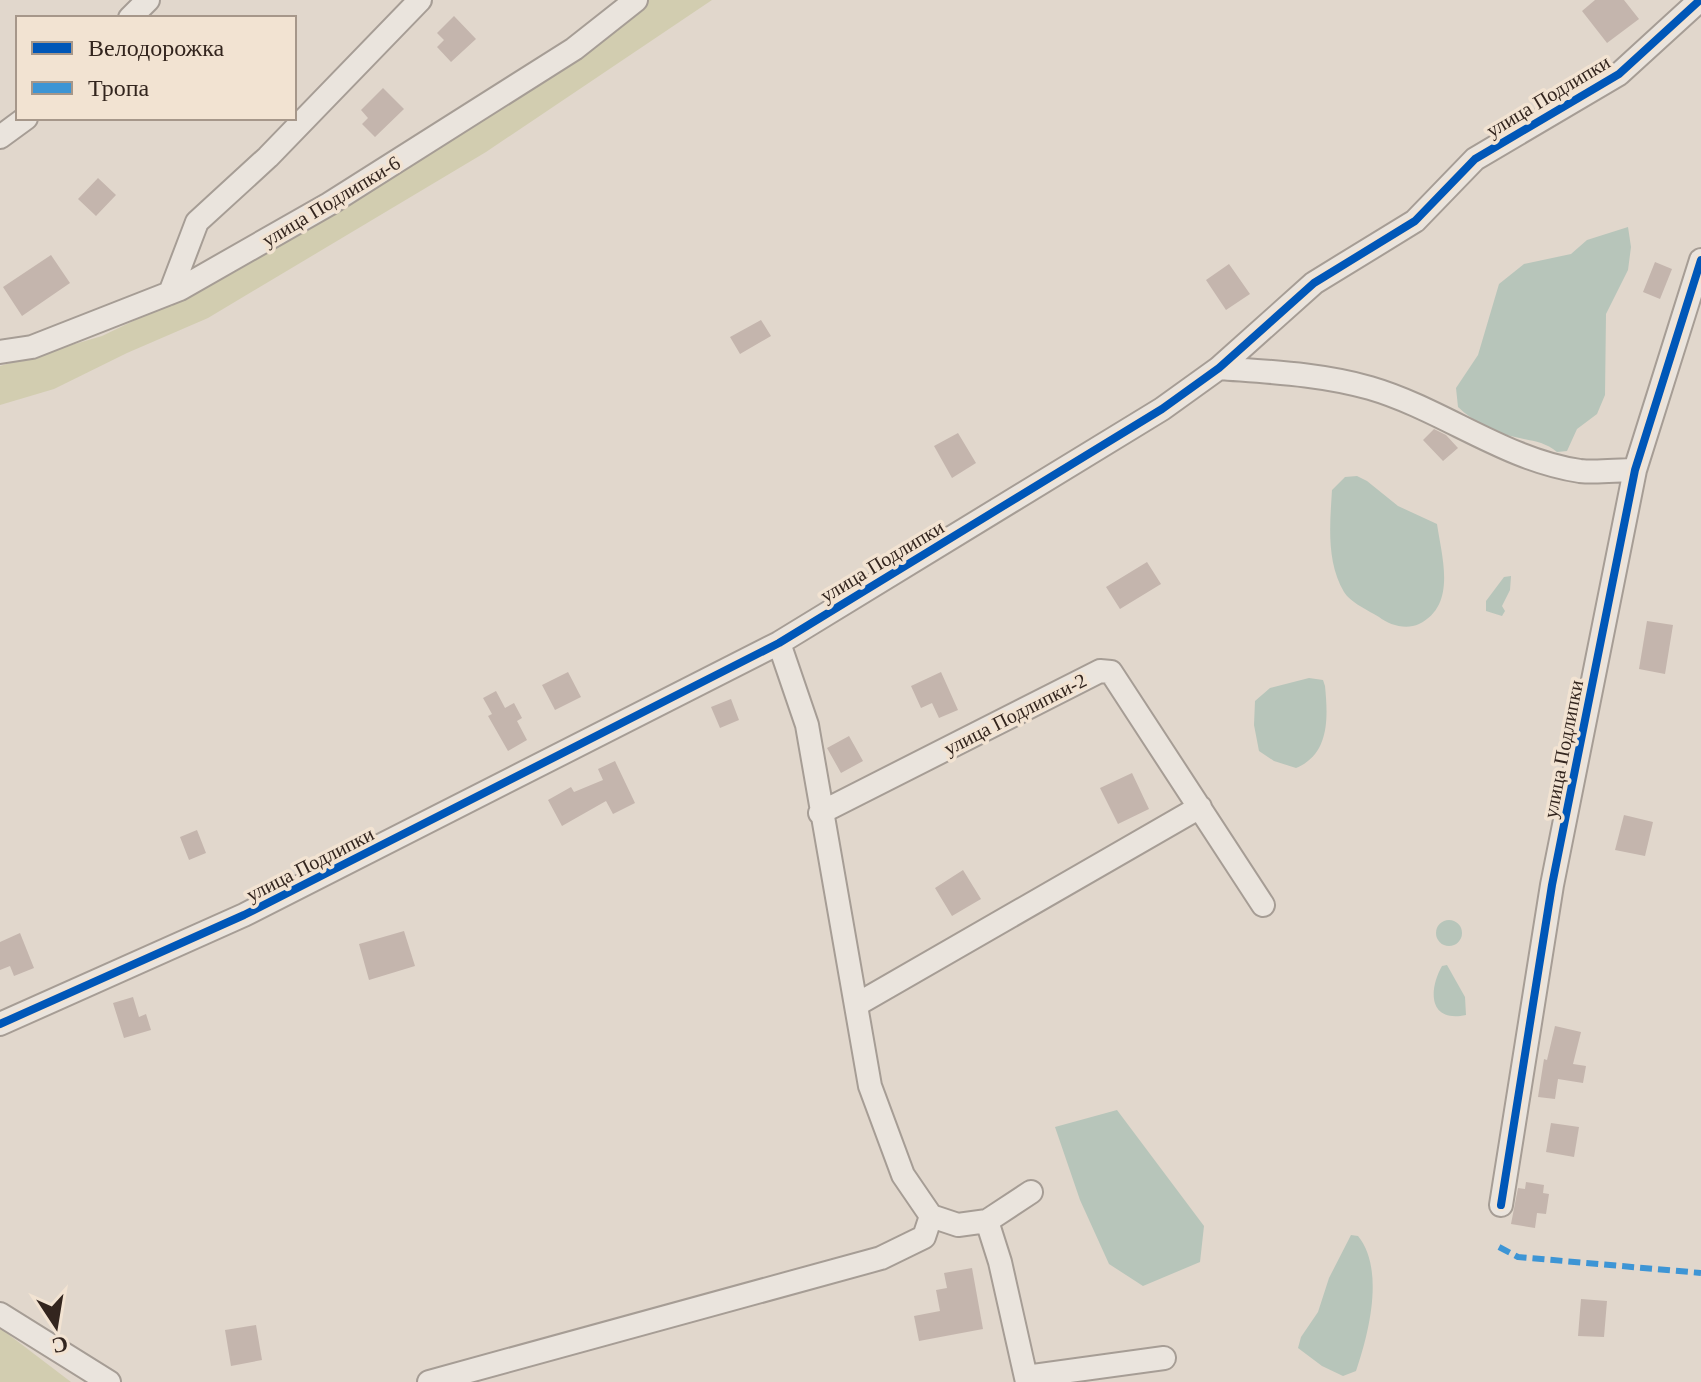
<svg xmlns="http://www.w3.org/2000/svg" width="1701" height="1382" viewBox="0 0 1701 1382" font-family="'Times New Roman',serif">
	<rect width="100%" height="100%" fill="#e1d7cc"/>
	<path fill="#d2cdb0" d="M 648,0 L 712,0 L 486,152 L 208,318 L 127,353 L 54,389 L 0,405 L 0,366 L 102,336 L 237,271 L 470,128 Z
		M 0,1328 L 71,1382 L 0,1382 Z"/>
	<path fill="#b7c5ba" d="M 1628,227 L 1631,247 L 1628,270 L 1606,314 L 1605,395 L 1597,414 L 1577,429 L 1567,451 L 1557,452 C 1544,441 1531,441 1515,437 C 1493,432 1474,422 1458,407 L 1456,388 L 1478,355 L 1499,284 L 1524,264 L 1571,254 L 1587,240 Z
		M 1357,476 L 1367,481 L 1398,506 L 1437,524 C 1442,558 1457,605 1419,624 C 1406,630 1389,625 1379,617 C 1369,611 1350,602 1344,592 C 1326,561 1330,524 1332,490 L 1345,477 Z
		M 1511,576 L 1510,590 L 1502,606 L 1505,611 L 1502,616 L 1486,611 L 1486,601 L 1504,577 Z
		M 1309,678 L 1323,680 L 1325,686 C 1328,717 1330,754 1296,768 L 1274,761 L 1259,751 L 1254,725 L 1255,701 L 1270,688 Z
		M1436 933a13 13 0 1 1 26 0a13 13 0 1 1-26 0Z
		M 1447,965 L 1465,997 L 1466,1015 C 1429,1023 1428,991 1442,966 Z
		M 1117,1110 L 1204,1226 L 1200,1262 L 1143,1286 L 1109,1264 L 1080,1200 L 1055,1127 Z
		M 1351,1235 L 1358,1236 C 1385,1269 1369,1333 1356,1371 L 1343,1376 L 1322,1366 L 1298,1348 L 1301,1337 L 1318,1312 L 1329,1278 Z"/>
	<path fill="#c4b5ad" d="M 1595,0 L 1624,0 L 1639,19 L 1607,43 L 1582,11 Z
		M 454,16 L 476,39 L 451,62 L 437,47 L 444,40 L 437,33 Z
		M 383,88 L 404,109 L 375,137 L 362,124 L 368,118 L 361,110 Z
		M 98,178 L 116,195 L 96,216 L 78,199 Z
		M 51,255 L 70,283 L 22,316 L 3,287 Z
		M 1655,262 L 1672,269 L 1660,299 L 1643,292 Z
		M 1229,264 L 1250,294 L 1226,310 L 1206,280 Z
		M 761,320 L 771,336 L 740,354 L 730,337 Z
		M 1434,429 L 1446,435 L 1458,448 L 1443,461 L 1423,440 Z
		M 958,433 L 976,463 L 952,478 L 934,446 Z
		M 1147,562 L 1161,584 L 1120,609 L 1106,587 Z
		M 1647,621 L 1673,625 L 1665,674 L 1639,669 Z
		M 568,672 L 581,697 L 555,710 L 542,685 Z
		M 941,672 L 958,710 L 939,718 L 932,703 L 921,708 L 911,686 Z
		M 496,691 L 505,708 L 514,703 L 522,718 L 517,721 L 527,740 L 508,751 L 488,716 L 492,714 L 483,698 Z
		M 731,699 L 739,720 L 720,728 L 711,707 Z
		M 849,736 L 863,761 L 841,773 L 827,748 Z
		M 615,761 L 635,803 L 613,814 L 606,801 L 562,826 L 548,800 L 571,787 L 574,792 L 603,780 L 598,769 Z
		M 1132,773 L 1149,809 L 1118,824 L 1100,788 Z
		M 1624,815 L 1653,822 L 1645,856 L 1615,850 Z
		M 197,830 L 206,853 L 189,860 L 180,837 Z
		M 963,870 L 981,899 L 952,916 L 935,888 Z
		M 404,931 L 415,966 L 369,980 L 359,944 Z
		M 20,933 L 34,968 L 14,976 L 10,966 L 0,970 L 0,942 Z
		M 133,997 L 139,1017 L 146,1014 L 151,1030 L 124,1038 L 113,1003 Z
		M 1555,1026 L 1581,1032 L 1573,1064 L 1586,1066 L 1583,1083 L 1558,1079 L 1555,1099 L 1538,1097 L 1544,1059 L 1547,1060 Z
		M 1551,1123 L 1579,1127 L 1574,1157 L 1546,1152 Z
		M 1526,1182 L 1544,1185 L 1543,1193 L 1549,1194 L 1546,1214 L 1537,1213 L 1535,1228 L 1511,1224 L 1518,1188 L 1525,1189 Z
		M 972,1268 L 983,1329 L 919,1341 L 914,1316 L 940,1311 L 936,1290 L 947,1288 L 944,1273 Z
		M 1581,1299 L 1607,1301 L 1604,1337 L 1578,1336 Z
		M 256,1325 L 262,1360 L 231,1366 L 225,1330 Z"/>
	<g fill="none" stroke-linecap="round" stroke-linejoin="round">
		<g stroke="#a69d95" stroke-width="26">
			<path id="minor" d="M 130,18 L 148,0
				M 0,137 L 26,118
				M 170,293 L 197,222 L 268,157 L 420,0
				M 0,352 L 32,347 L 180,289 L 329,204 L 574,49 L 636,0
				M 1219,368 C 1270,372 1321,374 1370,388 C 1442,409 1505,460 1580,471 C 1597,473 1617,470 1635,470
				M 779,643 L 807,725 L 870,1086 L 903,1175 L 931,1216 L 958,1225 L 987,1221 L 1031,1192
				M 820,813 L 1100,671 L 1111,672 L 1263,905
				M 856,1005 L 1200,807
				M 0,1024 L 244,915 L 779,643 L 1162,409 L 1219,368 L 1314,283 L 1415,221 L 1475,159 L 1619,74 L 1700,0
				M 1501,1205 L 1552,885 L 1635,470 L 1701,260
				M 987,1221 L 1000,1262 L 1027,1382
				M 0,1314 L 109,1382
				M 1026,1377 L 1164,1358
				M 429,1382 L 881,1258 L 924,1237 L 931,1216"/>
		</g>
		<use href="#minor" stroke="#eae4dd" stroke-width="22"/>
		<path stroke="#3d95d5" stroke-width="6" stroke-dasharray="12 6" stroke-linecap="butt" d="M 1499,1247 L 1518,1257 L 1701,1273"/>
		<g stroke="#f2e3d2" stroke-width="13">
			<path id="cycleway" d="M 0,1024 L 244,915 L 779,643 L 1162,409 L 1219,368 L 1314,283 L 1415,221 L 1475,159 L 1619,74 L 1700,0
				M 1501,1205 L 1552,885 L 1635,470 L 1701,260"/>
		</g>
		<use href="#cycleway" stroke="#0057b8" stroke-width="8"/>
	</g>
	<g text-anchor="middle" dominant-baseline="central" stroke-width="7" stroke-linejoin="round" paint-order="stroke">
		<g font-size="20" fill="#33251e" stroke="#f2e3d2">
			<text transform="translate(1548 96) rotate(-31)">улица Подлипки</text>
			<text transform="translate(331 201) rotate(-31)">улица Подлипки-6</text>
			<text transform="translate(882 561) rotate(-31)">улица Подлипки</text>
			<text transform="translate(1015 714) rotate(-27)">улица Подлипки-2</text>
			<text transform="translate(1563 749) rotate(-79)">улица Подлипки</text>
			<text transform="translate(310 864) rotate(-27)">улица Подлипки</text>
		</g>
	</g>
	<rect x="16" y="16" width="280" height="104" fill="#f2e3d2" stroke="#a6978a" stroke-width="2"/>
	<rect x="32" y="42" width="40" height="12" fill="#0057b8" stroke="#a6978a" stroke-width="2"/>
	<text x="88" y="56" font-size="24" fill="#33251e">Велодорожка</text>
	<rect x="32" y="82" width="40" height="12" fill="#3d95d5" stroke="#a6978a" stroke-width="2"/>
	<text x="88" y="96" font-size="24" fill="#33251e">Тропа</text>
	<g transform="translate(56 1326) rotate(168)" stroke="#f2e3d2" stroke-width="6" paint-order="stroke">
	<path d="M0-6L14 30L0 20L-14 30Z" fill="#33251e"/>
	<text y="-12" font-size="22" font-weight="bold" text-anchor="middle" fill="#33251e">С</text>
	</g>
</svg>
